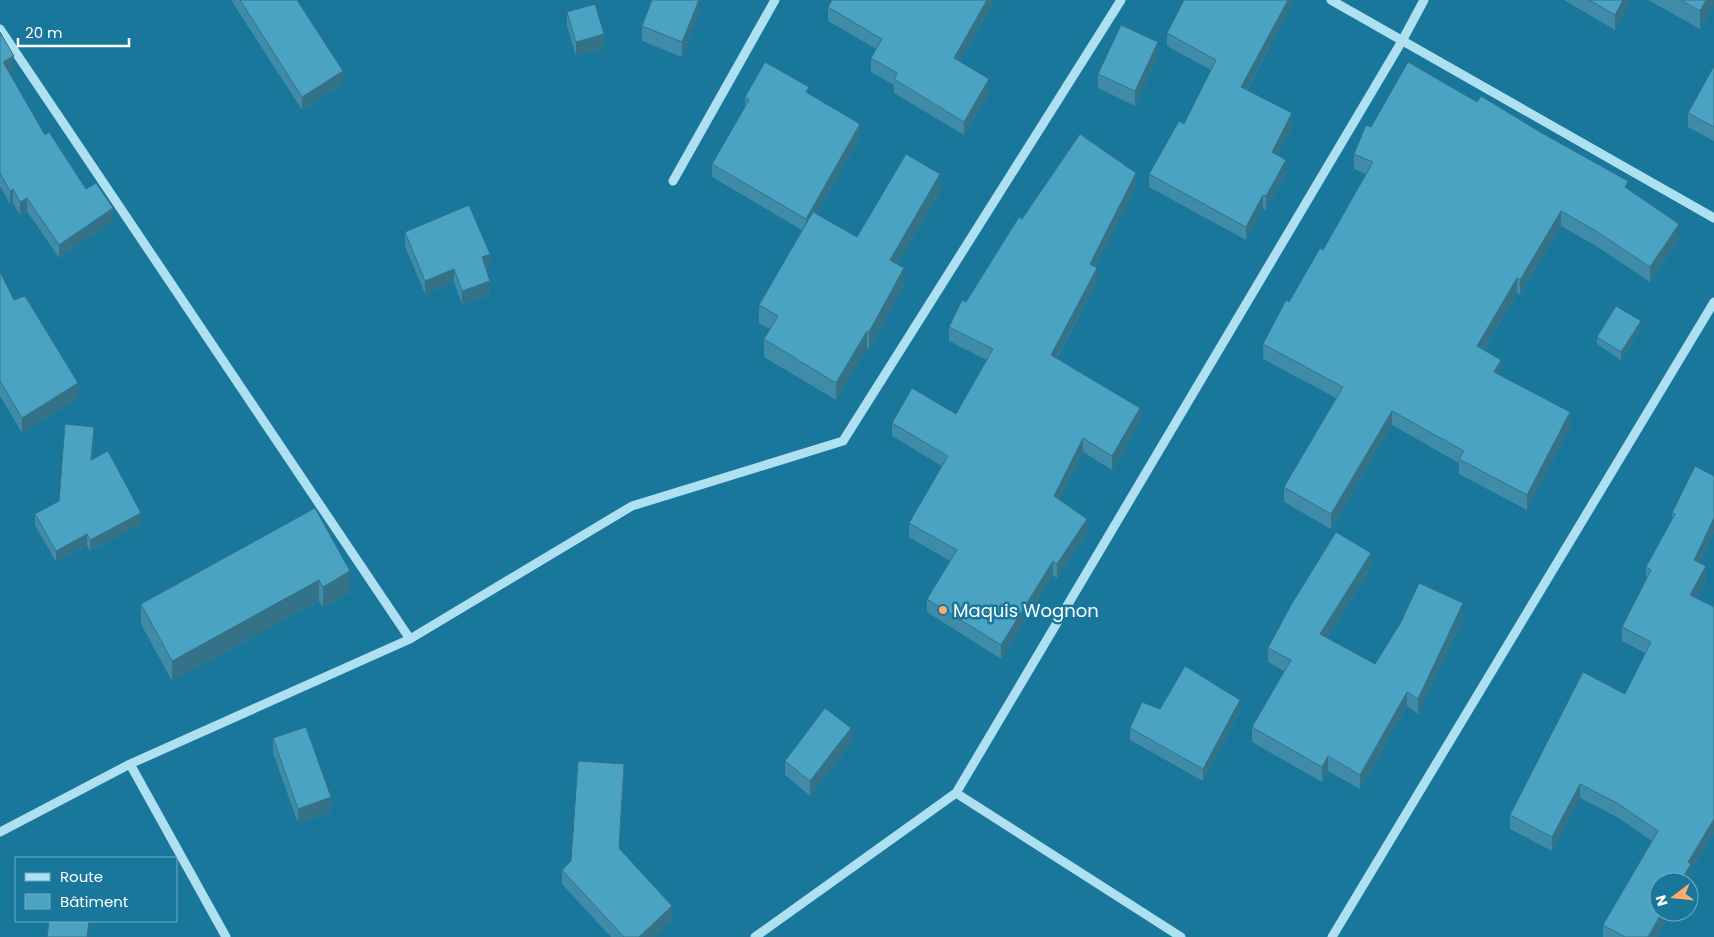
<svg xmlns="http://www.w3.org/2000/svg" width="1714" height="937" viewBox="0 0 1714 937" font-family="Poppins,sans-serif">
	<rect width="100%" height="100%" fill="#18779a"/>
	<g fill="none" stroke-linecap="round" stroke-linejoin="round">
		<path stroke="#aee0f2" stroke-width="9" d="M 1331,0 L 1714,218
			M 0,29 L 410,639
			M 673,181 L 775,0
			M 130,764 L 226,937
			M 956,793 L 1181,937
			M 0,832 L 130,764 L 410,639 L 632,506 L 843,441 L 1121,0
			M 755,937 L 956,793 L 1402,41 L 1424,0
			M 1332,937 L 1714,302"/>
	</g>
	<path fill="#408ca8" d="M 231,0 L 297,0 L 343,84 L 302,110 Z
		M 700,0 L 700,11 L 682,57 L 642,41 L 642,26 Z
		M 832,0 L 995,0 L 960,61 L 989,93 L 964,135 L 894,93 L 894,85 L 871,72 L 871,58 L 876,49 L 828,21 L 828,7 Z
		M 1293,0 L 1293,3 L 1247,90 L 1292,127 L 1277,155 L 1286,173 L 1266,210 L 1263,208 L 1246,240 L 1149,187 L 1149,174 L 1184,124 L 1211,70 L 1167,46 L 1167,33 Z
		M 1564,0 L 1631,0 L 1615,30 Z
		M 1648,0 L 1714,0 L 1714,5 L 1700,29 Z
		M 567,12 L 604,48 L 576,56 L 567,26 Z
		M 0,32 L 14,70 L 8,72 L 45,135 L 86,189 L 113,221 L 59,258 L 27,211 L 20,215 L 13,203 L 10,204 L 0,186 Z
		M 1158,56 L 1135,106 L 1098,88 L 1098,74 Z
		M 1714,66 L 1714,141 L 1688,127 L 1688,113 Z
		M 809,94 L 860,137 L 816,214 L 857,237 L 940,192 L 897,264 L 904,285 L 869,349 L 867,348 L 836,400 L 764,357 L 764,339 L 770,329 L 759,323 L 759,305 L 802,230 L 712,177 L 712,164 L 745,107 L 745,97 Z
		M 1477,102 L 1628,189 L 1679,239 L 1650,282 L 1596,246 L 1561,226 L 1520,295 L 1517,293 L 1484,350 L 1501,375 L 1570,427 L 1527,510 L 1459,474 L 1459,463 L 1392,425 L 1331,529 L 1284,502 L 1284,487 L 1336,398 L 1263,359 L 1263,344 L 1323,250 L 1366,174 L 1354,169 L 1354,154 L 1371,127 Z
		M 1136,187 L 1095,267 L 1097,282 L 1057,359 L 1140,422 L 1112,470 L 1083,452 L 1059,500 L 1087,533 L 1057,578 L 1053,575 L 1001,659 L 927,612 L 927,599 L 950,561 L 909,537 L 909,523 L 942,466 L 892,436 L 892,423 L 956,414 L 987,360 L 949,341 L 949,327 L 1022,219 Z
		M 405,232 L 490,267 L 486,269 L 490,295 L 462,304 L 454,282 L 425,294 L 405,246 Z
		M 0,272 L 14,300 L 78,398 L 22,433 L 0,396 Z
		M 1641,328 L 1621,360 L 1597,344 L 1597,337 Z
		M 94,438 L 92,460 L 141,524 L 90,551 L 87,545 L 56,562 L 35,525 L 35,514 L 59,501 Z
		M 1714,476 L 1714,532 L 1699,563 L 1706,581 L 1696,598 L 1714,607 L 1714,833 L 1691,870 L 1691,878 L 1656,937 L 1603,937 L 1603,925 L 1652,841 L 1617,817 L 1580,798 L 1552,851 L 1510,829 L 1510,815 L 1625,694 L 1645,653 L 1622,641 L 1622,627 L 1646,579 L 1646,567 L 1672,520 L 1672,513 Z
		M 315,508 L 350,592 L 323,607 L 319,601 L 172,681 L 141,624 L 141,604 Z
		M 1371,567 L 1327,638 L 1375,664 L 1463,618 L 1418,714 L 1407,706 L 1360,789 L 1328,771 L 1322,782 L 1252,742 L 1252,727 L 1284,671 L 1268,662 L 1268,648 Z
		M 1160,709 L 1240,712 L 1203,781 L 1130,740 L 1130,728 Z
		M 273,738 L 331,812 L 298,823 L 273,753 Z
		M 851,743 L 810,796 L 785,775 L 785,761 Z
		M 624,778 L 619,849 L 672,920 L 654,937 L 611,937 L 562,884 L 562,870 L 571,861 Z"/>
	<path fill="#347288" d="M 699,0 L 700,0 L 700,11 L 682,57 L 682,42 Z
		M 987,0 L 995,0 L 954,71 L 954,58 Z
		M 1288,0 L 1293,0 L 1293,3 L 1241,100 L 1241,87 Z
		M 1623,0 L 1631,0 L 1615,30 L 1615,15 Z
		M 1706,0 L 1714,0 L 1714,5 L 1700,29 L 1700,11 Z
		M 604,34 L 604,48 L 576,56 L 576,42 Z
		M 1158,42 L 1158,56 L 1135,106 L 1135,91 Z
		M 14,56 L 14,70 L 3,76 L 3,62 Z
		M 343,71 L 343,84 L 302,110 L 302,97 Z
		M 989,79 L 989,93 L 964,135 L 964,122 Z
		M 1292,113 L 1292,127 L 1272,165 L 1272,152 Z
		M 860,124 L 860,137 L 806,232 L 806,219 Z
		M 1286,160 L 1286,173 L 1266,210 L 1266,196 Z
		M 1136,173 L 1136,187 L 1090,277 L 1090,264 Z
		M 940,174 L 940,192 L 890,277 L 890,260 Z
		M 1628,181 L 1628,196 L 1625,187 Z
		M 13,189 L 13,203 L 10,204 L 10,191 Z
		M 1263,195 L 1263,208 L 1246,240 L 1246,227 Z
		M 27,198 L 27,211 L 20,215 L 20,202 Z
		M 113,208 L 113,221 L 59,258 L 59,245 Z
		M 1561,211 L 1561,226 L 1520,295 L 1520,280 Z
		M 1679,224 L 1679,239 L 1650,282 L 1650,267 Z
		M 490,254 L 490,267 L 482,271 L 482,257 Z
		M 904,268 L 904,285 L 869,349 L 869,332 Z
		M 1097,268 L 1097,282 L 1051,369 L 1051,355 Z
		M 454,269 L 454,282 L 425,294 L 425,281 Z
		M 1517,278 L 1517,293 L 1477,361 L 1477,346 Z
		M 490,281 L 490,295 L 462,304 L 462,291 Z
		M 1641,321 L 1641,328 L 1621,360 L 1621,352 Z
		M 867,331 L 867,348 L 836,400 L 836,383 Z
		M 1501,360 L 1501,375 L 1494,387 L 1494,372 Z
		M 78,383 L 78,398 L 22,433 L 22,418 Z
		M 1140,408 L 1140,422 L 1112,470 L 1112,456 Z
		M 1392,411 L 1392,425 L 1331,529 L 1331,514 Z
		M 1570,412 L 1570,427 L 1527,510 L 1527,495 Z
		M 94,427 L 94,438 L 91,472 L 91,460 Z
		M 1083,438 L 1083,452 L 1054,510 L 1054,496 Z
		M 141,513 L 141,524 L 90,551 L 90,540 Z
		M 1714,518 L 1714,532 L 1694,574 L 1694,560 Z
		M 1087,519 L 1087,533 L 1057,578 L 1057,564 Z
		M 87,534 L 87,545 L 56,562 L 56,551 Z
		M 1371,553 L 1371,567 L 1320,649 L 1320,634 Z
		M 1053,561 L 1053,575 L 1001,659 L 1001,645 Z
		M 1706,566 L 1706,581 L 1690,609 L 1690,595 Z
		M 350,571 L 350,592 L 323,607 L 323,587 Z
		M 319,580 L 319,601 L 172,681 L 172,661 Z
		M 1463,603 L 1463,618 L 1418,714 L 1418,699 Z
		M 1407,692 L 1407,706 L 1360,789 L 1360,775 Z
		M 1240,700 L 1240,712 L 1203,781 L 1203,769 Z
		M 851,728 L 851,743 L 810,796 L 810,781 Z
		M 1328,756 L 1328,771 L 1322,782 L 1322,767 Z
		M 624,764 L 624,778 L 619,862 L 619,848 Z
		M 1580,784 L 1580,798 L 1552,851 L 1552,837 Z
		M 331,797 L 331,812 L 298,823 L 298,809 Z
		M 1714,819 L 1714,833 L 1691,870 L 1691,878 L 1689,882 L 1680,882 L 1688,862 Z
		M 672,906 L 672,920 L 654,937 L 639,937 Z
		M 1662,912 L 1671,912 L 1656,937 L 1648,937 Z
		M 89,921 L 89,937 L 87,937 Z"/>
	<path fill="#4aa3c3" stroke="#347288" d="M 240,0 L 297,0 L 343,71 L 302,97 Z
		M 652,0 L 699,0 L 682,42 L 642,26 Z
		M 832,0 L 987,0 L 954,58 L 989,79 L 964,122 L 894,79 L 897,73 L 871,58 L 882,39 L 828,7 Z
		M 1184,0 L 1288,0 L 1241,87 L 1292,113 L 1272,152 L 1286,160 L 1266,196 L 1263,195 L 1246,227 L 1149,174 L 1179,121 L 1184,124 L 1216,60 L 1167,33 Z
		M 1589,0 L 1623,0 L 1615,15 Z
		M 1681,0 L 1706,0 L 1700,11 Z
		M 595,4 L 604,34 L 576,42 L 567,12 Z
		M 1121,25 L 1158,42 L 1135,91 L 1098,74 Z
		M 0,32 L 14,56 L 3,62 L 45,135 L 49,132 L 86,189 L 96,183 L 113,208 L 59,245 L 27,198 L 20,202 L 13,189 L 10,191 L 0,173 Z
		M 765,62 L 809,87 L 806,92 L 860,124 L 806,219 L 712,164 L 749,100 L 745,97 Z
		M 1408,62 L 1477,102 L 1481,96 L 1540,132 L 1628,181 L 1625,187 L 1679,224 L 1650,267 L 1596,231 L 1561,211 L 1520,280 L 1517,278 L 1477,346 L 1501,360 L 1494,372 L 1570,412 L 1527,495 L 1459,459 L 1464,451 L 1392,411 L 1331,514 L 1284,487 L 1343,387 L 1263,344 L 1286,300 L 1289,302 L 1320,248 L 1323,250 L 1373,162 L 1354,154 L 1366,125 L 1371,127 Z
		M 1714,66 L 1714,127 L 1688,113 Z
		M 1080,134 L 1136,173 L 1090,264 L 1097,268 L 1051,355 L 1140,408 L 1112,456 L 1083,438 L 1054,496 L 1087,519 L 1057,564 L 1053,561 L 1001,645 L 927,599 L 957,550 L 909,523 L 948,456 L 892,423 L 912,388 L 956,414 L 993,349 L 949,327 L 962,300 L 966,302 L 1019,217 L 1022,219 Z
		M 906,154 L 940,174 L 890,260 L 904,268 L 869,332 L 867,331 L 836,383 L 764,339 L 778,316 L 759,305 L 813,212 L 857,237 Z
		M 469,205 L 490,254 L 482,257 L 490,281 L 462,291 L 454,269 L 425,281 L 405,232 Z
		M 0,272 L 14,300 L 25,296 L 78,383 L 22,418 L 0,381 Z
		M 1616,306 L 1641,321 L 1621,352 L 1597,337 Z
		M 65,424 L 94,427 L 91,460 L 108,451 L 141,513 L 90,540 L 87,534 L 56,551 L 35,514 L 59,501 Z
		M 1695,466 L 1714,476 L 1714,518 L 1694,560 L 1706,566 L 1690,595 L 1714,607 L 1714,819 L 1688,862 L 1691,864 L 1680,882 L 1659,882 L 1659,912 L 1662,912 L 1648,937 L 1625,937 L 1603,925 L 1658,831 L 1617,803 L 1580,784 L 1552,837 L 1510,815 L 1583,672 L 1625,694 L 1651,642 L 1622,627 L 1651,570 L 1646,567 L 1675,514 L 1672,513 Z
		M 315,508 L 350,571 L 323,587 L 319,580 L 172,661 L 141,604 Z
		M 1336,532 L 1371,553 L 1320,634 L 1375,664 L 1401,622 L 1419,583 L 1463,603 L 1418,699 L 1407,692 L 1360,775 L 1328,756 L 1322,767 L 1252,727 L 1291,660 L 1268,648 L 1291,605 Z
		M 1185,666 L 1240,700 L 1203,769 L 1130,728 L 1142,702 L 1160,709 Z
		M 825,708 L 851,728 L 810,781 L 785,761 Z
		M 306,727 L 331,797 L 298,809 L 273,738 Z
		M 578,761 L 624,764 L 619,848 L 672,906 L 639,937 L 624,937 L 562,870 L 571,861 Z
		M 49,921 L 89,921 L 87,937 L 47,937 Z"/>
	<circle fill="#ffab6e" stroke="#18779a" stroke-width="2" cx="943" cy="610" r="5"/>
	<g text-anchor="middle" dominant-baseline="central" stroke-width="5" stroke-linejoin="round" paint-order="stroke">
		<g font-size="18" fill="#fff" stroke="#18779a" text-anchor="start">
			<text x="953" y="610">Maquis Wognon</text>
		</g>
	</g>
	<rect x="15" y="857" width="162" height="65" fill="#18779a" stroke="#74adc2"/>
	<rect x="25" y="873" width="25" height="8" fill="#aee0f2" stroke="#74adc2"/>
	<text x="60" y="882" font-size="15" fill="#ffffff">Route</text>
	<rect x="25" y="894" width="25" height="15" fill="#4aa3c3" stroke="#74adc2"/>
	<text x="60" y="907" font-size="15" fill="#ffffff">Bâtiment</text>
	<g transform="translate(1674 897) rotate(254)"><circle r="24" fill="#18779a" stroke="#74adc2"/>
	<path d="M0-4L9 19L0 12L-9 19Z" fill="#ffab6e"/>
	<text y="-8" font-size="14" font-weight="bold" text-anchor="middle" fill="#ffffff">N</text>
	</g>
	<path d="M18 38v8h111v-8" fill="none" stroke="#ffffff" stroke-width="2.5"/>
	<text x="25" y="38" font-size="15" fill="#ffffff" stroke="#18779a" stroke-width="4" paint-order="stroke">20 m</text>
</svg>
